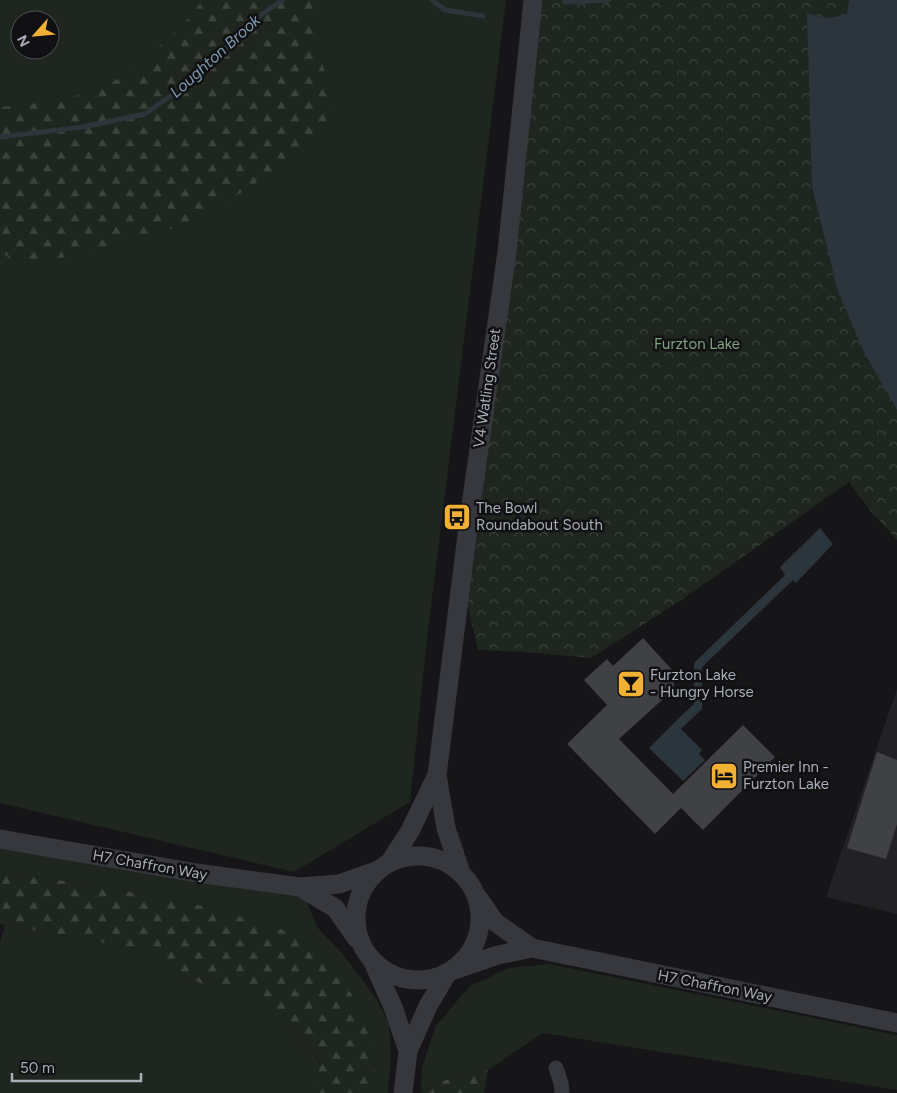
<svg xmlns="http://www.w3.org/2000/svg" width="897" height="1093" viewBox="0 0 897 1093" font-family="Figtree,sans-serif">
	<defs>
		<pattern id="forest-firs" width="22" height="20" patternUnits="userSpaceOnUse" patternTransform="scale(1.25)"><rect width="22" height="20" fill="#1e261f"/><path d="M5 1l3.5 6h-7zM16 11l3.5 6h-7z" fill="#3c433d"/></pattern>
		<pattern id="park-crowns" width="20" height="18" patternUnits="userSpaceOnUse" patternTransform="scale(1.25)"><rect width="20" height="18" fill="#1e261f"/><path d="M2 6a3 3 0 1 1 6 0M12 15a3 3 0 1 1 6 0" fill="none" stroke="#3c433d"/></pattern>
	</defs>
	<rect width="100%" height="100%" fill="#161618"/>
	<path fill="#222225" d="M 897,689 L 897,914 L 826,897 Z"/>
	<path fill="#1e261f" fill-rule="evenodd" d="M 0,0 L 506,0 L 427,639 L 410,802 L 294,872 L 0,803 ZM 20,20 L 50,20 L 50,50 L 20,50 Z
		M 0,839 L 300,887 L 318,928 L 341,952 L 359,975 L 377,1000 L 389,1024 L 391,1054 L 388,1093 L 373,1093 L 376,1049 L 212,908 L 97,885 L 0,873 Z
		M 5,925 L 160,953 L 183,976 L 203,984 L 257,993 L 287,1018 L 320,1064 L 308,1093 L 0,1093 L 0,942 Z
		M 549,964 L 897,1035 L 897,1090 L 543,1033 L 488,1070 L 438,1082 L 421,1093 L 422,1068 L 435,1027 L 470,986 L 509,968 Z"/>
	<path fill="url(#forest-firs)" d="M 203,0 L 319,0 L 314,35 L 329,87 L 335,122 L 290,160 L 224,204 L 180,227 L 126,239 L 75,257 L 11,260 L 0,250 L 0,107 L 57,101 L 79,95 L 100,88 L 143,66 L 158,47 L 180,28 Z
		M 0,873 L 97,885 L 212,908 L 296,934 L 351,993 L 376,1049 L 373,1093 L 308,1093 L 320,1063 L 287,1018 L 257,993 L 203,984 L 183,976 L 159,953 L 0,924 Z
		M 488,1070 L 484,1093 L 422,1093 L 438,1082 Z"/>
	<path fill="url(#park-crowns)" d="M 533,0 L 897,0 L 897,540 L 869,509 L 849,482 L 683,599 L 591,658 L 523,652 L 478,650 L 461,577 Z"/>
	<path fill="#2c353c" d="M 849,0 L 897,0 L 897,410 L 864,352 L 838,292 L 812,187 L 807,13 C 825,19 829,19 847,14 Z
		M 820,528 L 833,544 L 796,583 L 793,580 L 702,667 L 702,709 L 681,729 L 702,750 L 699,754 L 705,760 L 683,781 L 649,748 L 681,716 L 694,704 L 694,663 L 785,575 L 780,567 Z"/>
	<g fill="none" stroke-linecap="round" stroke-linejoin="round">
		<path stroke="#2c353c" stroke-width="5" d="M 432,0 L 445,10 L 483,16
			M 565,2 L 609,0
			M 0,137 L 83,127 L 145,114 L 190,82 L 262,14 L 283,0"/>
	</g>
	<path fill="#404145" d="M 643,638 L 674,672 L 674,689 L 619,739 L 673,794 L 743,725 L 775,757 L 703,830 L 681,808 L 655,834 L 567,744 L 607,705 L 584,680 L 607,659 L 613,666 Z
		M 877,752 L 897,760 L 897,824 L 886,859 L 847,848 Z"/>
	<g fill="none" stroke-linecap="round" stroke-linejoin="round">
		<path stroke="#37383d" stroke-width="15" d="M 556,1068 L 561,1083 L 562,1093"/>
		<path stroke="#37383d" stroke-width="19" d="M 0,839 L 197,873 L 300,887 L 339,884 L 376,871
			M356 918a62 62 0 1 1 124 0a62 62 0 1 1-124 0Z
			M 390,862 L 410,831 L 437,775
			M 461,873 L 446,828 L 437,775 L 469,519 L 507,252 L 533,0
			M 300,887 L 335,908 L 357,939
			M 479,899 L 495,922 L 532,948
			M 373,962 L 393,1007 L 408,1051
			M 454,970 L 498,955 L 532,948 L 897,1023
			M 403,1093 L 408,1051 L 428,1006 L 447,974"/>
	</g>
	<defs>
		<g id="bus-square" transform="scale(1.4375)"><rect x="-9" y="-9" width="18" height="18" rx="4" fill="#f2b134" stroke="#111113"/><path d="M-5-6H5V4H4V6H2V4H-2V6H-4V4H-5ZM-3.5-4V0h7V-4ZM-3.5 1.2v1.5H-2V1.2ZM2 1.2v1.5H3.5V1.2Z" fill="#111"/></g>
		<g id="bar-square" transform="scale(1.4375)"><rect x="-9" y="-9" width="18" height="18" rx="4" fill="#f2b134" stroke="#111113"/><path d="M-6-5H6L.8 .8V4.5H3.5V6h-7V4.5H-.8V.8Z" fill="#111"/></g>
		<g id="hotel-square" transform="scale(1.4375)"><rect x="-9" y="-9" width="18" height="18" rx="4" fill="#f2b134" stroke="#111113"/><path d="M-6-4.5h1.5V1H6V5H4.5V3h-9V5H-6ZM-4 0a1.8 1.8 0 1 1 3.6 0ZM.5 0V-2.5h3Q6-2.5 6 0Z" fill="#111"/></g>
	</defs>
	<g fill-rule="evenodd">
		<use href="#bus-square" x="457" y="517"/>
		<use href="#bar-square" x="631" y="684"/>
		<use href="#hotel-square" x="724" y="776"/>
	</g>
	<g text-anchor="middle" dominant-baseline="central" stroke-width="5" stroke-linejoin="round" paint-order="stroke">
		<g font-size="15" fill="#7fa381" stroke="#111113">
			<text x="697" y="344">Furzton Lake</text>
		</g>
		<g font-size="15" fill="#a8adb8" stroke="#111113">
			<text transform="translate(487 388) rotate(-82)">V4 Watling Street</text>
			<text transform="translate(150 865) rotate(10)">H7 Chaffron Way</text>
			<text transform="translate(715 986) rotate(11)">H7 Chaffron Way</text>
		</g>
		<g font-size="15" fill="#a8adb8" stroke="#111113" text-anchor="start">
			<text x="476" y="508">The Bowl<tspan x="476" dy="17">Roundabout South</tspan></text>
			<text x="650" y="675">Furzton Lake<tspan x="650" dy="17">- Hungry Horse</tspan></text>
			<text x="743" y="767">Premier Inn -<tspan x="743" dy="17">Furzton Lake</tspan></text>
		</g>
		<g font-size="16" font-style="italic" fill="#7f9bb3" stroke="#111113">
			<text transform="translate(215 56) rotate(-42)">Loughton Brook</text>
		</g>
	</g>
	<g transform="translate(35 35) rotate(243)"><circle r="24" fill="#111113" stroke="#4d4f55"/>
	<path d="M0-4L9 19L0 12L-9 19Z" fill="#f2b134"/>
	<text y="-8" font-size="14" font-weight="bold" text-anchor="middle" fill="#a8adb8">N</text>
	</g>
	<path d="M12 1073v8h129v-8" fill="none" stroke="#a8adb8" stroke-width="2.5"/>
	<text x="20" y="1073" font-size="15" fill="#a8adb8" stroke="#111113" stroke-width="4" paint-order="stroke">50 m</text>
</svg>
